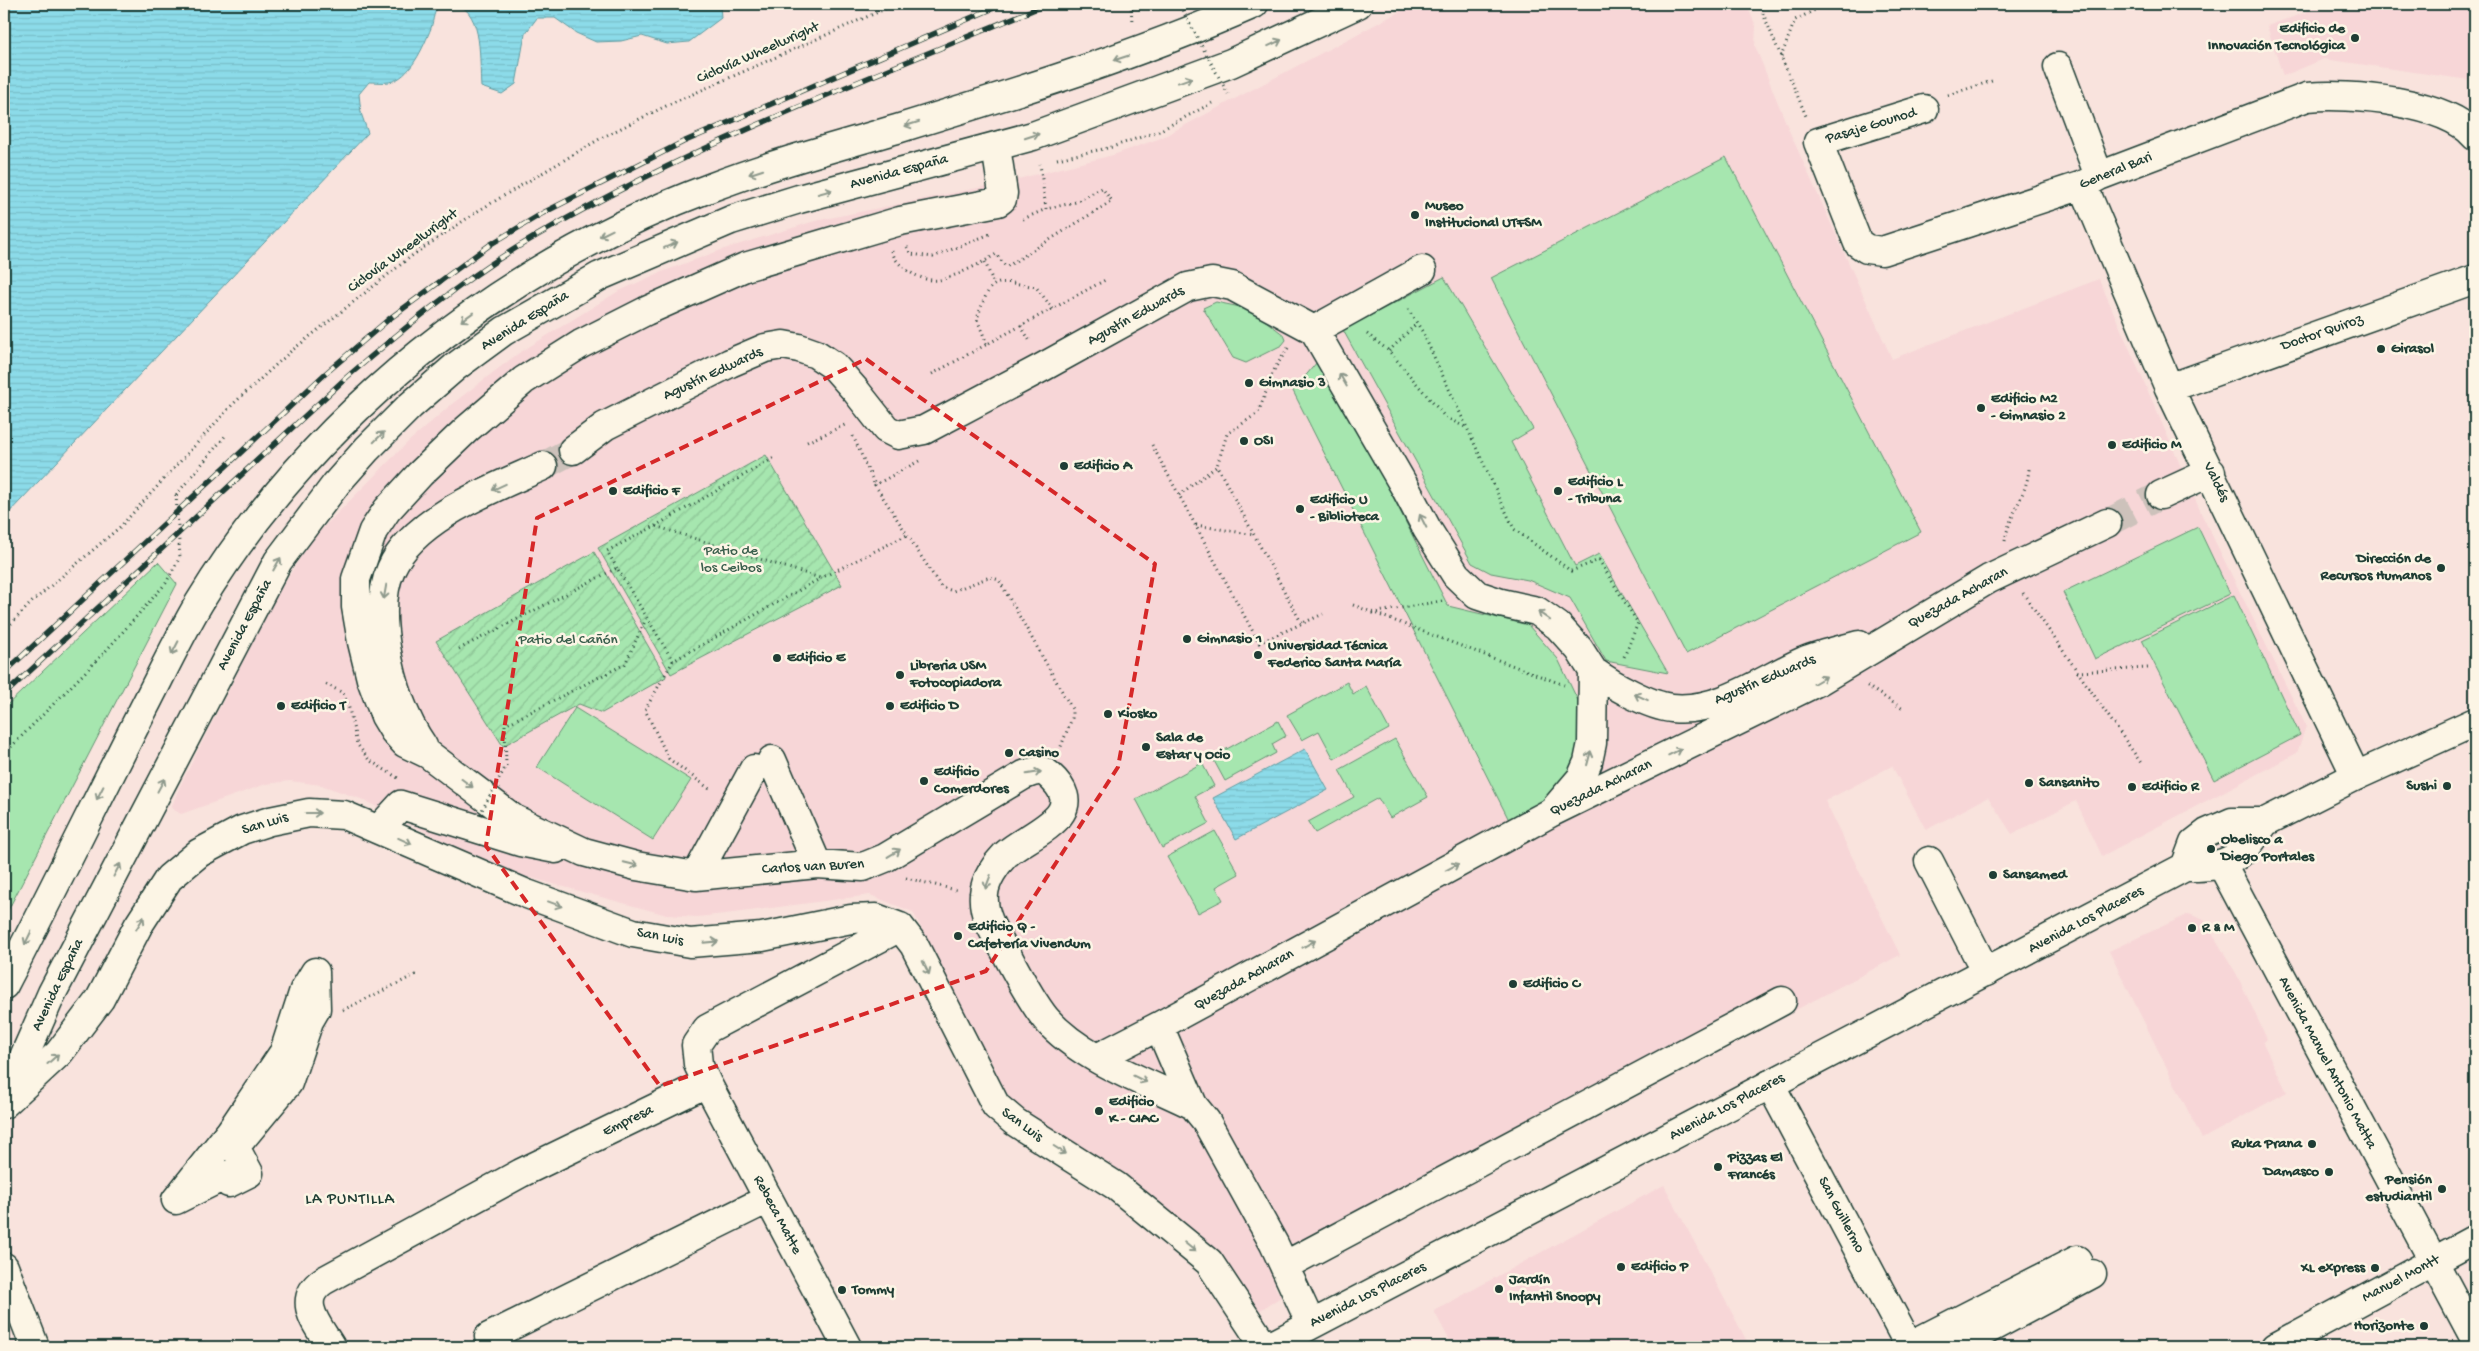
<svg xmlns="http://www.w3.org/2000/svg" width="2479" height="1351" viewBox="0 0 2479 1351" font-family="'Gochi Hand',sans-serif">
	<defs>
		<pattern id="garden-furrows" width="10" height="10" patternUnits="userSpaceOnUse" patternTransform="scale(1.25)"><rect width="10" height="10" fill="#a6e6af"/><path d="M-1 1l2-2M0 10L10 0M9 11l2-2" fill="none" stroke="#8ec697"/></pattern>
		<pattern id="water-rules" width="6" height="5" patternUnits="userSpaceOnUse" patternTransform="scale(1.25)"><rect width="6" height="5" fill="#8cdbe9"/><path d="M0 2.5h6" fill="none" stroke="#78bdc8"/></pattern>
	</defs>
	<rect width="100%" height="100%" fill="#f9e3dd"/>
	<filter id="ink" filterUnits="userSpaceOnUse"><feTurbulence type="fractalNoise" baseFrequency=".02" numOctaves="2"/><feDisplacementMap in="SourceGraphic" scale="10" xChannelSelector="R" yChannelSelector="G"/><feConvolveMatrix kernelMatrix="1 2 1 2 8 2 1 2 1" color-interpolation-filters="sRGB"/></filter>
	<g filter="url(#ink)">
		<path fill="#f7d6d7" d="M 1414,4 L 1746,4 L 1756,26 L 1755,46 L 1791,135 L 1892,359 L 2099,279 L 2202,515 L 2306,726 L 2297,753 L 2102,856 L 2076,801 L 2012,834 L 1988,797 L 1926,830 L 1892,766 L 1825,801 L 1900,955 L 1274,1285 L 1281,1297 L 1257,1312 L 1059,1136 L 1011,1101 L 913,912 L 870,895 L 734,913 L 697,917 L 667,915 L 524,876 L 460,849 L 361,799 L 321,785 L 290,781 L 266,784 L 181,814 L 171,808 L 180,786 L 275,599 L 311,540 L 408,442 L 452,404 L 516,355 L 617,292 L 659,273 L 724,249 L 815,221 L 1002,183 L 1113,155 L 1161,138 Z
			M 2304,4 L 2475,4 L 2475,78 L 2469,80 L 2324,59 L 2283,76 L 2267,26 L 2307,12 Z
			M 2189,914 L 2204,920 L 2236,973 L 2267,1039 L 2263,1043 L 2287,1092 L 2202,1139 L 2109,951 Z
			M 1664,1185 L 1750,1347 L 1453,1347 L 1434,1311 Z"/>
		<path fill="#a6e6af" stroke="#629272" d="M 1726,157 L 1921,532 L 1686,654 L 1491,278 Z
			M 1444,277 L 1533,429 L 1511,442 L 1575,566 L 1599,554 L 1668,673 L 1606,661 L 1570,598 L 1528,580 L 1491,573 L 1472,563 L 1343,330 Z
			M 1216,302 L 1250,309 L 1284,335 L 1286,340 L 1282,345 L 1246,363 L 1233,358 L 1203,308 Z
			M 1322,356 L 1448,606 L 1528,625 L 1558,659 L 1580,705 L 1582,750 L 1559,792 L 1509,820 L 1293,391 Z
			M 2198,527 L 2230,594 L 2095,659 L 2063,592 Z
			M 158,562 L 177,584 L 4,918 L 4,708 Z
			M 2234,595 L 2300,735 L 2214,780 L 2142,640 Z
			M 1347,682 L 1353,694 L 1366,686 L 1389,729 L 1334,759 L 1319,731 L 1302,740 L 1287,715 Z
			M 575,708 L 691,780 L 653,840 L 537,767 Z
			M 1278,721 L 1286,736 L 1272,744 L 1276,753 L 1225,781 L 1212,757 Z
			M 1395,739 L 1428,797 L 1390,818 L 1378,798 L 1315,833 L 1308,822 L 1354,797 L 1339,770 Z
			M 1202,763 L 1214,786 L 1195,796 L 1209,823 L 1162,848 L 1136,799 Z
			M 1215,831 L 1239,874 L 1216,887 L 1223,900 L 1198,913 L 1167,857 Z"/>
		<path fill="url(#garden-furrows)" stroke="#629272" d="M 766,455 L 842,585 L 671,674 L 598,548 Z
			M 594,552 L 666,677 L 602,713 L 579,704 L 503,746 L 436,641 Z"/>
		<path fill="url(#water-rules)" stroke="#609ca1" d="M 4,4 L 441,4 C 433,11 434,19 431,28 C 424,46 410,79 389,82 C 383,83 375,82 369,82 L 359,94 L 361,113 L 368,133 L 4,518 Z
			M 456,4 L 720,4 L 721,18 L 689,42 L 667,44 L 642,36 L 621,41 L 596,42 L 576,33 L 555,18 L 537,18 L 525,34 L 516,84 L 502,94 L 481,87 C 479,62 484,13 456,4 Z
			M 1305,749 L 1328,790 L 1236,839 L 1213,798 Z"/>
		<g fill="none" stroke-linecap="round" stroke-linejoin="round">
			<path stroke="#cdc2bb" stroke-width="28" stroke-dasharray="28 14" stroke-linecap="butt" d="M 543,466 L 573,450
				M 2107,523 L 2161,495"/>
			<g stroke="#1f3d34" stroke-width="31">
				<path id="minor" d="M 2058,67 L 2099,176
					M 1924,109 L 1818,142 L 1858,243 L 1867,249 L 1882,251 L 2083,185 L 2099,176 L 2307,97 C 2350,93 2446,101 2475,136
					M 996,147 L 1003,193 L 1002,199 L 998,202 L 900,221 L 745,267 L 646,311 L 581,344 L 524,380 L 467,429 L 420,474 L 387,510 L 373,531 L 356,579 L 356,607 L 362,642 L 371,679 L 385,716 L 394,731 L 405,743 L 428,754 L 514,819 L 584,852 L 636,866 L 696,876 L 817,864 L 863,867 L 885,858 L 1024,775 C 1033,772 1041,768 1049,775 C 1094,815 1029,833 1005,855 C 996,864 985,880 984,894 C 982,915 995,934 1005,951 C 1017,973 1030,999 1046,1019 C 1081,1059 1146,1082 1193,1105
					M 2083,185 L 2169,388 L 2356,776
					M 1314,330 L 1422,270
					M 2169,388 L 2475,279
					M 573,450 L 605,426 L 730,363 L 765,348 L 783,345 L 799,348 L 816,354 L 834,366 L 856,391 L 886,429 L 898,435 L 924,430 L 1043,367 L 1188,287 L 1212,282 L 1232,286 L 1314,330 L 1407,491 L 1427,529 L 1456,575 L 1477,595 L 1501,603 L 1537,611 L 1558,626 L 1579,649 L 1593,671 L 1592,743 L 1588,762 L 1581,778 L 1552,812
					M 2161,495 L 2211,472
					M 1593,671 C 1611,684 1649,706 1672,708 C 1719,713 1763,679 1804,661 C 1821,654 1841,650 1859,645
					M 423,746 C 403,717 392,682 386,647 C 382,622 380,593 391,569 C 414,517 495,488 543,466
					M 772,760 L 817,864
					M 379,829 L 401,805 L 520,842 L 556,849
					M 1929,861 L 1986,972
					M 696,876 L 754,769
					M 315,972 L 316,1009 L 309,1021 L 288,1083 L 235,1147 L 249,1173 L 229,1183 L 226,1175 L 176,1200 L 230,1132 L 284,1052 L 304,990 Z
					M 1159,1026 L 1193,1105 L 1206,1121 L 1274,1244 L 1311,1324
					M 1097,1058 L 1159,1026 L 1552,812 L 1819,681 L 1989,579 L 2107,523
					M 1770,1084 L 1910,1347
					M 4,1104 L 59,1053 L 100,999 L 138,926 L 169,878 L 199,853 L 242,830 L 270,821 L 309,813 L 344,815 L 527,894 L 633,933 L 690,943 L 762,937 L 851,919 L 876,918 L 900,927 L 914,945 L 996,1106 L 1015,1122 L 1116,1186 L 1209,1262 L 1265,1347
					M 1284,1266 L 1782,1001
					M 489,1337 L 768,1199
					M 1909,1346 L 2077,1260
					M 331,1347 C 318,1325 295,1301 323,1281 L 521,1173 L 707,1083
					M 847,1347 L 707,1083 L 698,1064 L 696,1045 L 707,1029 L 900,927
					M 1955,1347 L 2092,1274
					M 2275,1347 L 2475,1239"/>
			</g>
			<g stroke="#1f3d34" stroke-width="31">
				<path id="major" d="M 2222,865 L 2475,1339
					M 2185,867 L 2194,843 L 2207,833 L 2232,822 L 2265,822 L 2356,776 L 2475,722
					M 4,985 C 52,893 97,800 144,708 C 162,673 179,637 199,603 C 316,412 503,265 712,187 C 772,164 835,147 897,129 C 1018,92 1138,55 1254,4
					M 4,1102 L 52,993 L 278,561 L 336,484 L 367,449 L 410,406 L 455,367 L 504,331 L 600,276 L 731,220 L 799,199 L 1033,136 L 1231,63 L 1358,4
					M 4,1267 L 35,1347
					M 1269,1347 L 2185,867 C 2231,868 2240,858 2265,822"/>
			</g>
			<path stroke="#1f3d34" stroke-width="3" stroke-dasharray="1 4" stroke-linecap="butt" d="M 1131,4 L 1132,23
				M 1759,4 L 1806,116
				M 1781,57 L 1795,20 L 1827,4
				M 1948,95 L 1995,80
				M 1057,159 L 1112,147 L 1159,131 L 1212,103
				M 1023,219 L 1046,209
				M 907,247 L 911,254 L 933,257 L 990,234
				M 892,251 C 896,268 922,282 939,280 C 952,278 985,262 996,254 L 1006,267 L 1112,201 L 1102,188 L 1076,202 L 1046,209 L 1040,164
				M 985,262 L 994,284
				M 1408,309 L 1422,331 L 1514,529 L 1571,571 L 1599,560 L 1638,623 L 1624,657
				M 1021,326 L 1031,343
				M 1367,334 L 1389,351 L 1445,417 L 1465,427
				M 987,344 L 977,319 C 991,277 993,279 1036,287 L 1053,309
				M 1288,348 L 1275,368 L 1258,413 L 1227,434 L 1217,466 L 1302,624
				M 1389,351 L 1416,324
				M 932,374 L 1107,279
				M 853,436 L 875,485
				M 807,442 L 847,424
				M 1152,445 L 1259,643 L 1323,614
				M 919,461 L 875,485 L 941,587 L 953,591 L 990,577 L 999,580 L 1072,709 L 1072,718 L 1060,749
				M 176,495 L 226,435
				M 1179,495 L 1217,466
				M 1196,525 L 1255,535
				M 655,526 L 774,458
				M 2005,541 C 2009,514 2027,495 2029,469
				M 617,568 L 607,551 L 655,526 L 820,578
				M 2023,593 L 2141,763
				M 1353,605 L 1564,685
				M 1372,613 L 1442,601
				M 4,631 L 32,602 L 121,526 L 232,405 L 290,352 L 413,255 L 478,211 L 603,137 L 668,105 L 896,4
				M 459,649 L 617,568 L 673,661 L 821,578 L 907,535
				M 673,661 L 645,710 L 669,759 L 711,790
				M 2077,672 L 2148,668
				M 326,684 L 343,693 L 348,704 L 357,744 L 369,760 L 398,778
				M 1867,686 L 1903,709
				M 4,754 L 104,653 L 166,583 L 180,557
				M 506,766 L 505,725 L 625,664 L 646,619
				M 906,878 L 956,890
				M 343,1010 L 419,973"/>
			<use href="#minor" stroke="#fcf5e5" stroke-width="28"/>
			<use href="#major" stroke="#fcf5e5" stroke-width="28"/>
			<g stroke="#1f3d34" stroke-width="5.5">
				<path id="rail" d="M 4,673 L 326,373 L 389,319 L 491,244 L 543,213 L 683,142 L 1003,4
					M 4,695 L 347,377 C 401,331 456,285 516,248 C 683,147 868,79 1047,4"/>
			</g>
			<use href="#rail" stroke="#fcf5e5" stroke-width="4" stroke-dasharray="11" stroke-linecap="butt"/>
			<path stroke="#1f3d34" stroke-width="3" stroke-dasharray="1 4" stroke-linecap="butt" d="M 1180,6 L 1228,94
				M 176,495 L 180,557
				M 480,814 L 506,766"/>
		</g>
		<defs><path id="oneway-shaft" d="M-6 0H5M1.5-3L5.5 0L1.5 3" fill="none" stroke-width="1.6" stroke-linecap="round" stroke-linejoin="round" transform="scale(1.25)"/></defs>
		<g stroke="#8e998c">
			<use href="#oneway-shaft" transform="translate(1275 43) rotate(-25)"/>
			<use href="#oneway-shaft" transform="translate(1121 58) rotate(162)"/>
			<use href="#oneway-shaft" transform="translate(1185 80) rotate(-20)"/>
			<use href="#oneway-shaft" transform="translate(912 124) rotate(163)"/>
			<use href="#oneway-shaft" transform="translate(1032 136) rotate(-18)"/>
			<use href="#oneway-shaft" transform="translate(756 172) rotate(162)"/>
			<use href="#oneway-shaft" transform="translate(825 192) rotate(-15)"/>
			<use href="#oneway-shaft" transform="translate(606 233) rotate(154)"/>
			<use href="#oneway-shaft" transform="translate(671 245) rotate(-23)"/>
			<use href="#oneway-shaft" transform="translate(467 317) rotate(144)"/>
			<use href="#oneway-shaft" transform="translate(1343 380) rotate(-120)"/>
			<use href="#oneway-shaft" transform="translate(379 437) rotate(-45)"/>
			<use href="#oneway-shaft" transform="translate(499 487) rotate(155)"/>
			<use href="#oneway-shaft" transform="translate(1423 521) rotate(-117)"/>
			<use href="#oneway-shaft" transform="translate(277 564) rotate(-60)"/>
			<use href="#oneway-shaft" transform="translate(385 592) rotate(100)"/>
			<use href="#oneway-shaft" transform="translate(1544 616) rotate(-145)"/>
			<use href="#oneway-shaft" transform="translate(175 648) rotate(117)"/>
			<use href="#oneway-shaft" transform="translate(1820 680) rotate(-30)"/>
			<use href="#oneway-shaft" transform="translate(1641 697) rotate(-155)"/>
			<use href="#oneway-shaft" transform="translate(1675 752) rotate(-26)"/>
			<use href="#oneway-shaft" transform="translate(1589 758) rotate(-75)"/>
			<use href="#oneway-shaft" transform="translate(1034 773) rotate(-9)"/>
			<use href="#oneway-shaft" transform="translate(467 783) rotate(37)"/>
			<use href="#oneway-shaft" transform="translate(161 785) rotate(-62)"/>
			<use href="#oneway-shaft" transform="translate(100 793) rotate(117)"/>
			<use href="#oneway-shaft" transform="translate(313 813)"/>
			<use href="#oneway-shaft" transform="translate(405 841) rotate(24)"/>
			<use href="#oneway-shaft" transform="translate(894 853) rotate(-31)"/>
			<use href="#oneway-shaft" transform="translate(631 864) rotate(14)"/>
			<use href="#oneway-shaft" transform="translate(1452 867) rotate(-28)"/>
			<use href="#oneway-shaft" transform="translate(117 870) rotate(-62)"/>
			<use href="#oneway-shaft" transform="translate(988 882) rotate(111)"/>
			<use href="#oneway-shaft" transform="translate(555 904) rotate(20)"/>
			<use href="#oneway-shaft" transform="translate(140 923) rotate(-59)"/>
			<use href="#oneway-shaft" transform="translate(28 938) rotate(116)"/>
			<use href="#oneway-shaft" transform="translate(711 942) rotate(-5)"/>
			<use href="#oneway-shaft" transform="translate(1309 944) rotate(-29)"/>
			<use href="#oneway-shaft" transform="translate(926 968) rotate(64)"/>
			<use href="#oneway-shaft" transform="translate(53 1059) rotate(-42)"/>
			<use href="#oneway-shaft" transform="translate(1140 1079) rotate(26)"/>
			<use href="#oneway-shaft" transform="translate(1060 1150) rotate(32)"/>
			<use href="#oneway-shaft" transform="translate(1190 1247) rotate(39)"/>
		</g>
	</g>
	<path fill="none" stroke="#d62828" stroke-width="4" stroke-dasharray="10 6" stroke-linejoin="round" d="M 866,359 L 1155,564 L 1118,767 L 986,971 L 660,1086 L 486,846 L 537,518 Z"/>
	<g fill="#1f3d34" stroke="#fcf5e5" stroke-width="2">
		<circle cx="2355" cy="38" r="5"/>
		<circle cx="1415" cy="215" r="5"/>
		<circle cx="2381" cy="349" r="5"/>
		<circle cx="1249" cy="383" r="5"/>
		<circle cx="1981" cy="408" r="5"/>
		<circle cx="1244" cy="441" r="5"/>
		<circle cx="2112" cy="445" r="5"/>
		<circle cx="1064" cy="466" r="5"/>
		<circle cx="613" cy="491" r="5"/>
		<circle cx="1558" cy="491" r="5"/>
		<circle cx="1300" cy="509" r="5"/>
		<circle cx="2441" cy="568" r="5"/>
		<circle cx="1187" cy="639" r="5"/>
		<circle cx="1258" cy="655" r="5"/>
		<circle cx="777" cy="658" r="5"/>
		<circle cx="900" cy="675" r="5"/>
		<circle cx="281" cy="706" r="5"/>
		<circle cx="890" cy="706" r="5"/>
		<circle cx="1108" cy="714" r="5"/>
		<circle cx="1146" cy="747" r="5"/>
		<circle cx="1009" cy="753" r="5"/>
		<circle cx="924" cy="781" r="5"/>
		<circle cx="2029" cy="783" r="5"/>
		<circle cx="2447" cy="786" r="5"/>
		<circle cx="2132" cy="787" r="5"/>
		<circle cx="2211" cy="849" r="5"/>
		<circle cx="1993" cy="875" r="5"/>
		<circle cx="2192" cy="928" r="5"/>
		<circle cx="958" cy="936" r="5"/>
		<circle cx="1513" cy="984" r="5"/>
		<circle cx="1099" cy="1111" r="5"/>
		<circle cx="2312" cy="1144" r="5"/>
		<circle cx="1718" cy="1167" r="5"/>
		<circle cx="2329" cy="1172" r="5"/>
		<circle cx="2442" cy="1189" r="5"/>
		<circle cx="1621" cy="1267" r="5"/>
		<circle cx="2375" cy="1268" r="5"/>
		<circle cx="1499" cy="1289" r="5"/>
		<circle cx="842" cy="1290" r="5"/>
		<circle cx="2424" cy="1326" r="5"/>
	</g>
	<g text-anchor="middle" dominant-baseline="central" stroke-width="5" stroke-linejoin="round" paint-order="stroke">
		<g font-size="15" font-weight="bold" fill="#1f3d34" stroke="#fcf5e5" text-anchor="start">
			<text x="2345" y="29" text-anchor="end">Edificio de<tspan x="2345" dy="17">Innovación Tecnológica</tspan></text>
			<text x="1425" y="206">Museo<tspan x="1425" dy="17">Institucional UTFSM</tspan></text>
			<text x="2391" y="349">Girasol</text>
			<text x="1259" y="383">Gimnasio 3</text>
			<text x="1991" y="399">Edificio M2<tspan x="1991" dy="17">- Gimnasio 2</tspan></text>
			<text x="1254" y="441">OSI</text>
			<text x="2122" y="445">Edificio M</text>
			<text x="1074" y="466">Edificio A</text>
			<text x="1568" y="482">Edificio L<tspan x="1568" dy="17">- Tribuna</tspan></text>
			<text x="623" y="491">Edificio F</text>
			<text x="1310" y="500">Edificio U<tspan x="1310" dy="17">- Biblioteca</tspan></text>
			<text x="2431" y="559" text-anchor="end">Dirección de<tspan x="2431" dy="17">Recursos Humanos</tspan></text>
			<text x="1197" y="639">Gimnasio 1</text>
			<text x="1268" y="646">Universidad Técnica<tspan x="1268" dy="17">Federico Santa María</tspan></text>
			<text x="787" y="658">Edificio E</text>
			<text x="910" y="666">Libreria USM<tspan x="910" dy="17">Fotocopiadora</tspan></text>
			<text x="291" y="706">Edificio T</text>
			<text x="900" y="706">Edificio D</text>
			<text x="1118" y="714">Kiosko</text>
			<text x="1156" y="738">Sala de<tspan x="1156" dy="17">Estar y Ocio</tspan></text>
			<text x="1019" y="753">Casino</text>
			<text x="934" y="772">Edificio<tspan x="934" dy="17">Comerdores</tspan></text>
			<text x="2039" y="783">Sansanito</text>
			<text x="2437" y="786" text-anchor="end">Sushi</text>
			<text x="2142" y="787">Edificio R</text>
			<text x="2221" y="840">Obelisco a<tspan x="2221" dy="17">Diego Portales</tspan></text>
			<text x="2003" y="875">Sansamed</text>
			<text x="968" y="927">Edificio Q -<tspan x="968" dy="17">Cafetería Vivendum</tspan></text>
			<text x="2202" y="928">R &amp; M</text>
			<text x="1523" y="984">Edificio C</text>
			<text x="1109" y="1102">Edificio<tspan x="1109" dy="17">K - CIAC</tspan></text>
			<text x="2302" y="1144" text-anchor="end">Ruka Prana</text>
			<text x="1728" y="1158">Pizzas El<tspan x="1728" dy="17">Francés</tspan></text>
			<text x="2319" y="1172" text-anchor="end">Damasco</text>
			<text x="2432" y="1180" text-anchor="end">Pensión<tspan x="2432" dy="17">estudiantil</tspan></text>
			<text x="1631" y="1267">Edificio P</text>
			<text x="2365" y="1268" text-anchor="end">XL express</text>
			<text x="1509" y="1280">Jardín<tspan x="1509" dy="17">Infantil Snoopy</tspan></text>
			<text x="852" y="1290">Tommy</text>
			<text x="2414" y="1326" text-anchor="end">Horizonte</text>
		</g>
		<g font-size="15" fill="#1f3d34" stroke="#fcf5e5">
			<text transform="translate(758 53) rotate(-24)">Ciclovía Wheelwright</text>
			<text transform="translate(1871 126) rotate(-17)">Pasaje Gounod</text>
			<text transform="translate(2116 171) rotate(-22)">General Bari</text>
			<text transform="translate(899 172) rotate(-15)">Avenida España</text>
			<text transform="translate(403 251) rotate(-36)">Ciclovía Wheelwright</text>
			<text transform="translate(1136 316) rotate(-29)">Agustín Edwards</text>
			<text transform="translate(525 321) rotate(-32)">Avenida España</text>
			<text transform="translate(2322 333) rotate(-19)">Doctor Quiroz</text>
			<text transform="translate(713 374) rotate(-25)">Agustín Edwards</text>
			<text transform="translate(2216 482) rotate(64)">Valdés</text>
			<text transform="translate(1958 598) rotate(-29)">Quezada Acharan</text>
			<text transform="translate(245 625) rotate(-62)">Avenida España</text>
			<text transform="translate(1765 680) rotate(-23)">Agustín Edwards</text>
			<text transform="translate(1601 788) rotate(-26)">Quezada Acharan</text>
			<text transform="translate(265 824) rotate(-17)">San Luis</text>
			<text transform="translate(813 867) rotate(-3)">Carlos van Buren</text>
			<text transform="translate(2086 920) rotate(-28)">Avenida Los Placeres</text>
			<text transform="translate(660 937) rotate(11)">San Luis</text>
			<text transform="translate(1244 980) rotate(-29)">Quezada Acharan</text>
			<text transform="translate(58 985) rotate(-64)">Avenida España</text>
			<text transform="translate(2327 1063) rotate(62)">Avenida Manuel Antonio Matta</text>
			<text transform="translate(1727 1107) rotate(-28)">Avenida Los Placeres</text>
			<text transform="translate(628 1121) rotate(-26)">Empresa</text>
			<text transform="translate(1022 1125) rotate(36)">San Luis</text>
			<text transform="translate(777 1215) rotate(62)">Rebeca Matte</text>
			<text transform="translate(1841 1215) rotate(62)">San Guillermo</text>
			<text transform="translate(2401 1279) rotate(-28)">Manuel Montt</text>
			<text transform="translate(1368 1295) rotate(-27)">Avenida Los Placeres</text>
		</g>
		<g font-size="15" fill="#3a5f4d" stroke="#fcf5e5">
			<text x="731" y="551">Patio de<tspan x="731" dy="17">los Ceibos</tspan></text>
			<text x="568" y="640">Patio del Cañón</text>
		</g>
		<g font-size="16" letter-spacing="1" fill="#1f3d34" stroke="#fcf5e5">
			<text x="350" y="1200">LA PUNTILLA</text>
		</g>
	</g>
	<rect width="2479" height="1351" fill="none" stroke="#fcf5e5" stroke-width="20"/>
	<rect x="10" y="10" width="2459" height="1331" fill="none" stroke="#1f3d34" stroke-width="2" filter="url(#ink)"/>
</svg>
